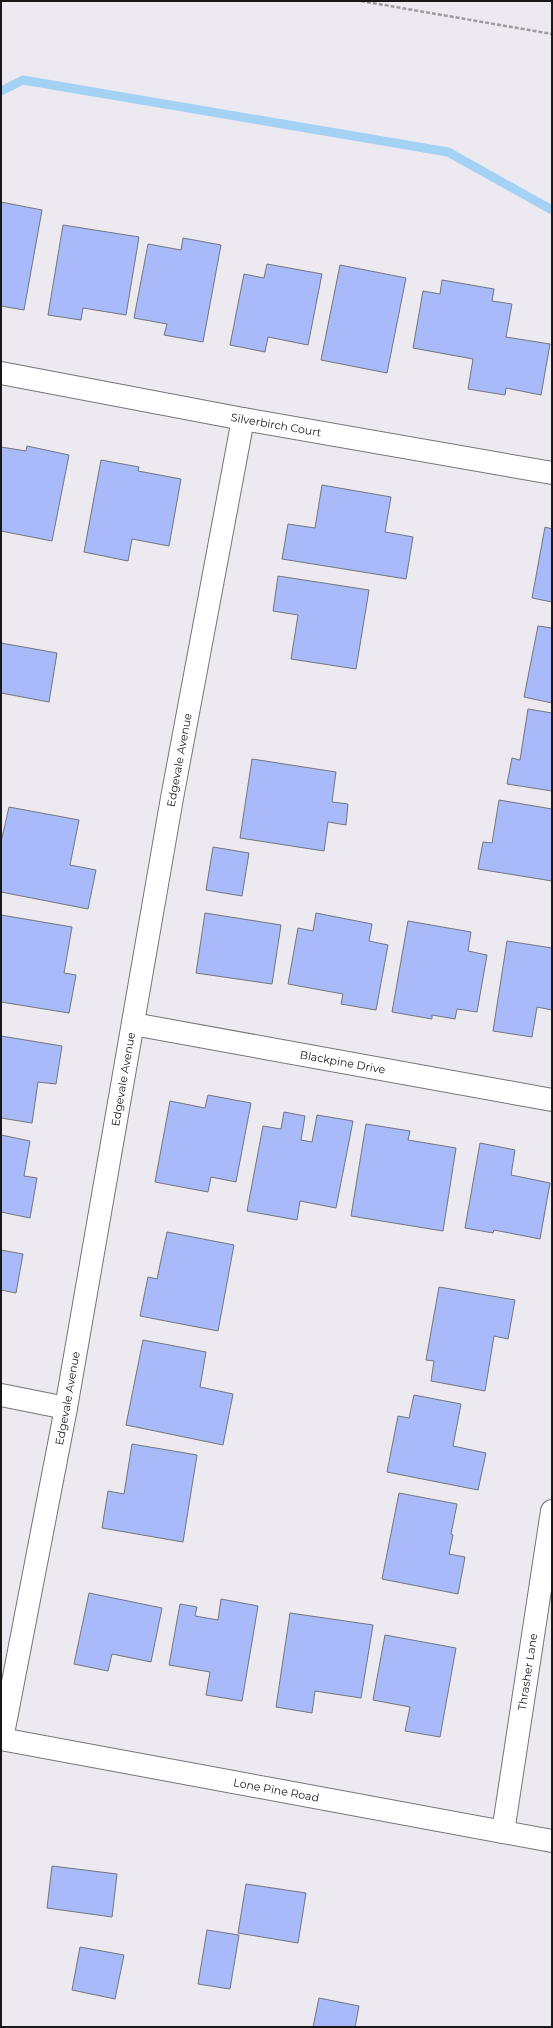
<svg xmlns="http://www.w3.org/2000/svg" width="553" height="2028" viewBox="0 0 553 2028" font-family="Montserrat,sans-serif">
	<rect width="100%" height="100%" fill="#ece9f0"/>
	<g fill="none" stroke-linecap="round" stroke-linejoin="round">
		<path stroke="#a3d2f5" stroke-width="9" d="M 1,91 L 23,80 L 448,152 L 552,210"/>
	</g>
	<path fill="#a8bafa" stroke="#73767c" d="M 1,202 L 42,210 L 24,310 L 1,306 Z
		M 63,225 L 139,237 L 126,315 L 83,308 L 81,320 L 48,315 Z
		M 183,238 L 221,245 L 203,342 L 164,335 L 167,324 L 134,318 L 148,244 L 181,250 Z
		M 267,264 L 322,274 L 308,345 L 268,337 L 265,352 L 230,345 L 244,274 L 264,278 Z
		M 340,265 L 406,278 L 387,373 L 321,360 Z
		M 442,280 L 494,289 L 492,301 L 512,304 L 506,337 L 550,344 L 541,395 L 506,388 L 505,395 L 468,389 L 473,359 L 413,348 L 423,291 L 440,294 Z
		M 27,446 L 69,455 L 52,541 L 1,531 L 1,447 L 26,451 Z
		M 101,460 L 139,467 L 138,471 L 181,479 L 169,546 L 132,539 L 128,561 L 84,552 Z
		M 322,485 L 391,497 L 385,532 L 413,537 L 406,579 L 282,559 L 288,524 L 315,528 Z
		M 545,527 L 552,529 L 552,602 L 532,598 Z
		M 278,576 L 369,590 L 356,669 L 291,659 L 298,615 L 273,611 Z
		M 538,626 L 552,628 L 552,703 L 524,697 Z
		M 1,643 L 57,653 L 49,702 L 1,693 Z
		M 528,709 L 552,713 L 552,791 L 507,784 L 512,758 L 520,760 Z
		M 252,759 L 336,772 L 332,802 L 348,804 L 346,825 L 328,822 L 324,851 L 240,838 Z
		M 499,800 L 552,809 L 552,881 L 478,869 L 483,842 L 492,843 Z
		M 9,807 L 79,820 L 70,865 L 96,870 L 88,909 L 1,892 L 1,842 Z
		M 213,847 L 249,853 L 242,896 L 206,890 Z
		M 205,913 L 281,925 L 272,984 L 196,973 Z
		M 316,913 L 372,924 L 369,941 L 388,945 L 376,1010 L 341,1004 L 343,994 L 288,984 L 298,928 L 313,931 Z
		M 1,915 L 72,927 L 64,973 L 76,975 L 69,1013 L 1,1002 Z
		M 408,921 L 471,932 L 468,951 L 487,955 L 477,1012 L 457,1009 L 455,1019 L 432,1015 L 432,1019 L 392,1012 Z
		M 507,941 L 552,948 L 552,1010 L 537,1007 L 532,1037 L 493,1031 Z
		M 1,1036 L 62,1046 L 56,1084 L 38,1082 L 32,1123 L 1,1118 Z
		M 208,1095 L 251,1103 L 236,1182 L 211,1177 L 208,1192 L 155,1182 L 170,1101 L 205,1108 Z
		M 284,1112 L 305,1116 L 301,1140 L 312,1142 L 317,1115 L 353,1121 L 336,1208 L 300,1201 L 297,1220 L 247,1211 L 263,1126 L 281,1129 Z
		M 366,1124 L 410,1131 L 408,1140 L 456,1148 L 443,1231 L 351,1216 Z
		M 1,1135 L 30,1141 L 24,1176 L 37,1178 L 30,1218 L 1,1212 Z
		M 480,1143 L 515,1150 L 511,1175 L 550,1183 L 540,1239 L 494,1230 L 493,1233 L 465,1228 Z
		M 167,1232 L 234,1245 L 218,1331 L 140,1316 L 148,1277 L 157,1279 Z
		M 1,1250 L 23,1254 L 16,1293 L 1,1290 Z
		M 439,1287 L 515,1300 L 508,1339 L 494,1336 L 485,1391 L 431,1381 L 434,1361 L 426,1360 Z
		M 143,1340 L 206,1352 L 200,1387 L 233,1394 L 223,1445 L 126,1425 Z
		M 414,1395 L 461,1404 L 453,1446 L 486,1453 L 478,1490 L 387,1472 L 398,1416 L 409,1418 Z
		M 132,1444 L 197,1455 L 183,1542 L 102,1528 L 108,1491 L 124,1494 Z
		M 399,1493 L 457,1504 L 451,1534 L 453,1535 L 449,1554 L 465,1557 L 458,1594 L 382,1579 Z
		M 89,1593 L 162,1608 L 151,1662 L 112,1654 L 108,1671 L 74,1664 Z
		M 221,1599 L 258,1606 L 242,1701 L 206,1695 L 210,1672 L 169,1665 L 180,1604 L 197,1607 L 195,1616 L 218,1620 Z
		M 290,1613 L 373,1625 L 361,1698 L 315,1691 L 312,1713 L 276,1707 Z
		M 385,1635 L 456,1648 L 440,1737 L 405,1731 L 410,1707 L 373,1700 Z
		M 52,1866 L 117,1874 L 112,1917 L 47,1908 Z
		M 246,1884 L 306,1893 L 298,1943 L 238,1933 Z
		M 207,1930 L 239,1935 L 230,1989 L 198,1984 Z
		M 80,1947 L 124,1955 L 115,1999 L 72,1990 Z
		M 319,1998 L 359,2006 L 355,2027 L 313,2027 Z"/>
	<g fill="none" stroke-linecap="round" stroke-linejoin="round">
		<g stroke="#76747a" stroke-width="24">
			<g id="minor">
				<path id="s1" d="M 1,373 L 243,419 L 552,473"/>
				<path id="s2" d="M 133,1024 L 552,1100"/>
				<path d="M 1,1395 L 66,1408"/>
				<path id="s3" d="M 1,1739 L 552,1841"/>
				<path id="s4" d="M 2,1739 L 66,1408 L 172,798 L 243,419"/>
				<path id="s5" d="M 503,1832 L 552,1511"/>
			</g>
		</g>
		<path stroke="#9e9ca1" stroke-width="2.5" stroke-dasharray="4 2" stroke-linecap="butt" d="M 361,1 L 552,34"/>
		<use href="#minor" stroke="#fff" stroke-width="22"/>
	</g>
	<g text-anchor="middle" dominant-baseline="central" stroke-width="3" stroke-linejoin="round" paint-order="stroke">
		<g font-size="11" fill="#181719" stroke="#f9f6fe">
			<text stroke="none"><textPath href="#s1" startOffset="280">Silverbirch Court</textPath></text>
			<text stroke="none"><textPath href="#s4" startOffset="995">Edgevale Avenue</textPath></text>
			<text stroke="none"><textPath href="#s2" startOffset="213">Blackpine Drive</textPath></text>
			<text stroke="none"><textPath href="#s4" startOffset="671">Edgevale Avenue</textPath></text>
			<text stroke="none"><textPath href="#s4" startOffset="347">Edgevale Avenue</textPath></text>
			<text stroke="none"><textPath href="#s5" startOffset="162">Thrasher Lane</textPath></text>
			<text stroke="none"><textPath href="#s3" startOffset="280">Lone Pine Road</textPath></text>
		</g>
	</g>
	<rect width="553" height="2028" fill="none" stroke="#181719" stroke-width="4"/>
</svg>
